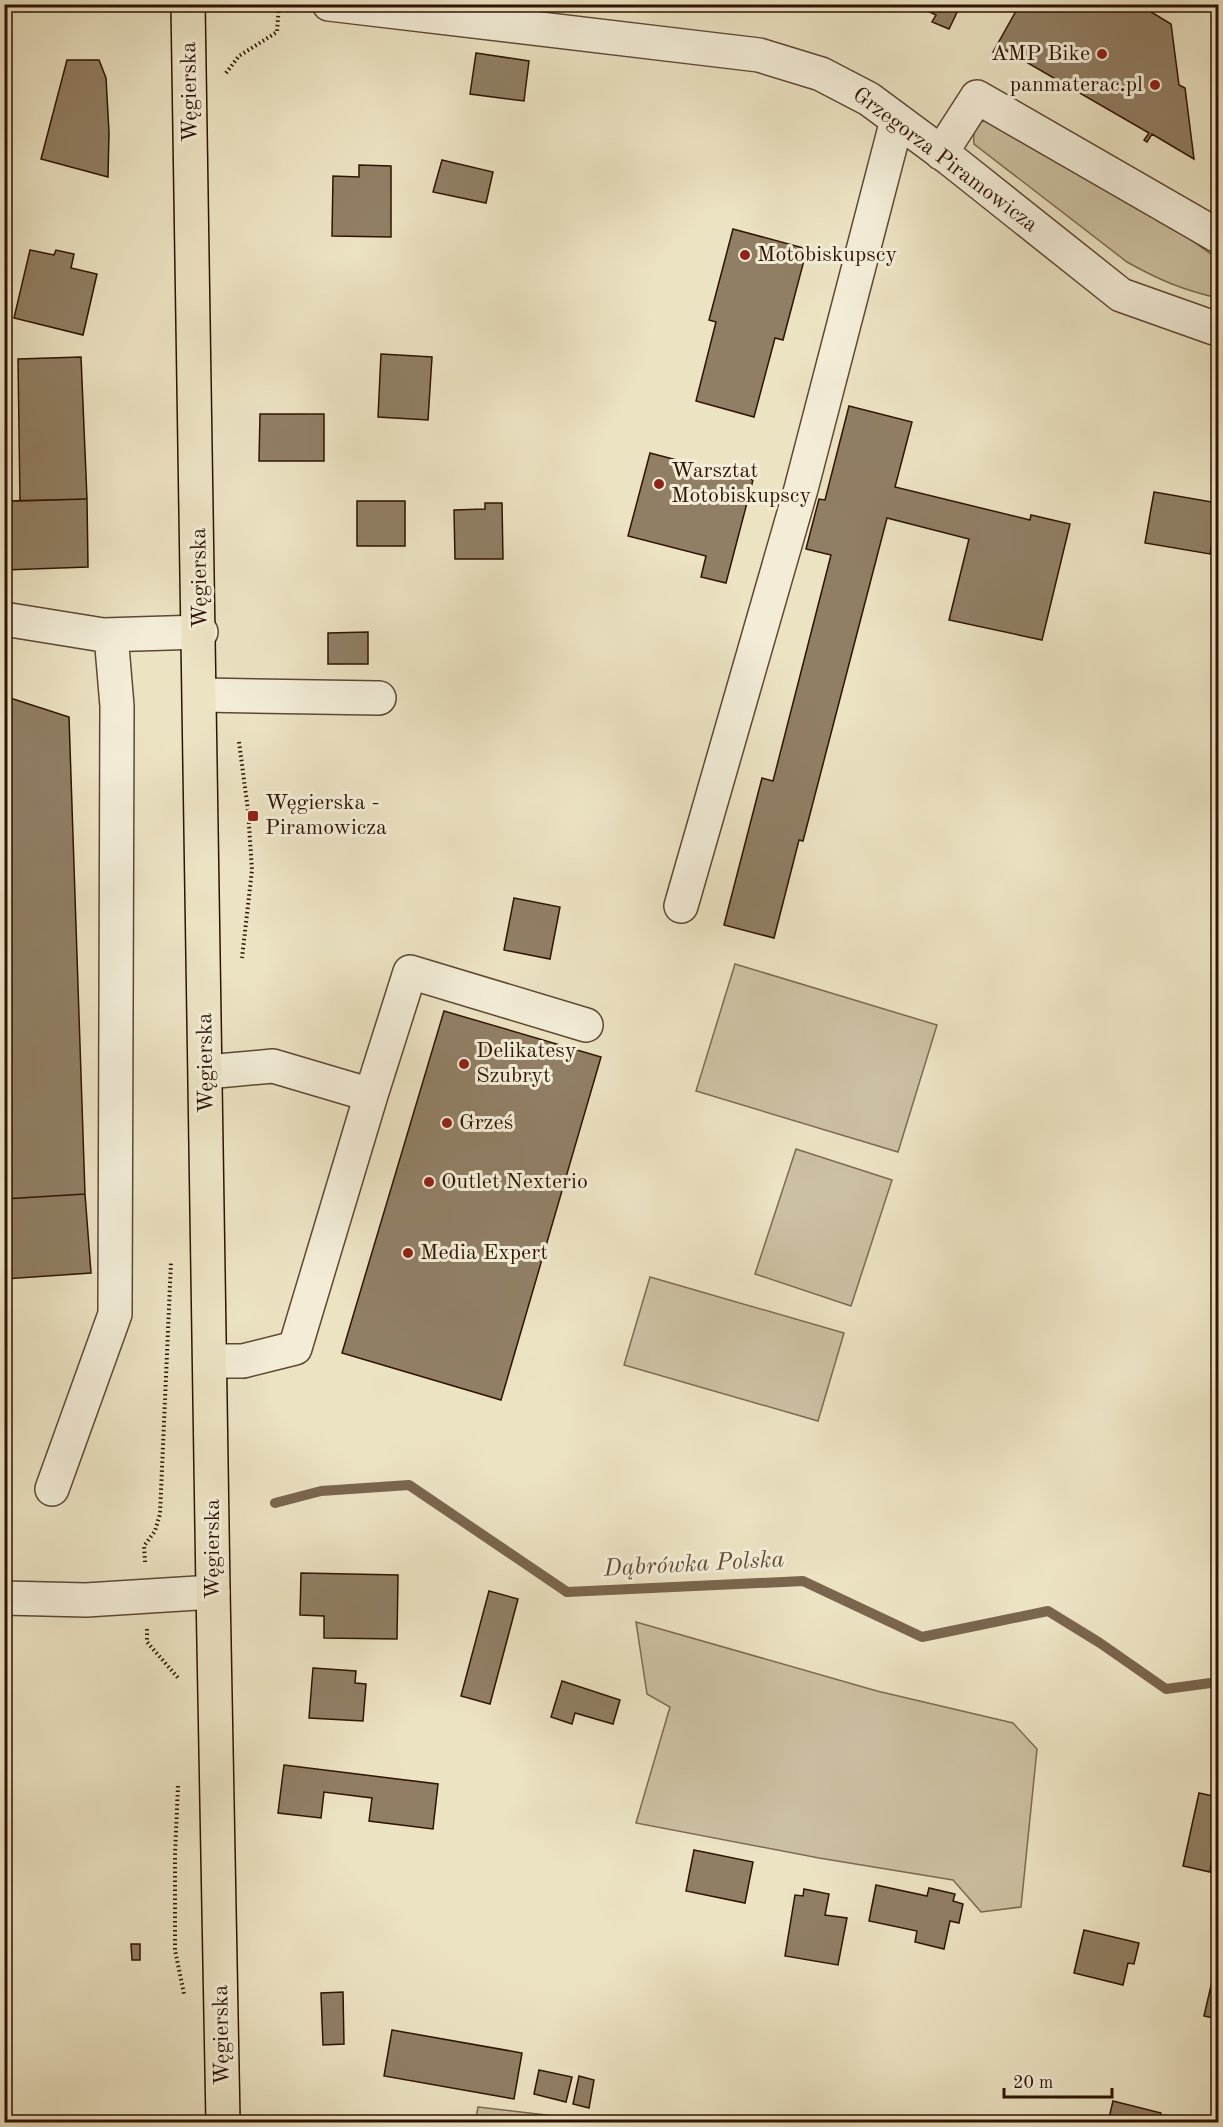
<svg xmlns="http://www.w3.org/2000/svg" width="1223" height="2127" viewBox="0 0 1223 2127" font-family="'Old Standard TT',serif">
	<rect width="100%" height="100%" fill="#ece3c3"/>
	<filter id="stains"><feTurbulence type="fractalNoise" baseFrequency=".00333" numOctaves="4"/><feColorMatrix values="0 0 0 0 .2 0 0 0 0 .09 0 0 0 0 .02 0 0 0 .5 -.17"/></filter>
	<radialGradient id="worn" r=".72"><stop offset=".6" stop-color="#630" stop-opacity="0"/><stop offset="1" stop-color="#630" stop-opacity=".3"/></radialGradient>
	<path fill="#ccc0a2" stroke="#7e6a51" stroke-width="1.5" d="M 986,120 L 1174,228 L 1218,259 L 1218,298 C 1183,290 1159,280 1127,262 L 974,144 C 973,133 974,124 986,120 Z
		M 735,964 L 937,1025 L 898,1152 L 696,1091 Z
		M 796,1149 L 892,1180 L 851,1306 L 755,1274 Z
		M 650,1277 L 844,1333 L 818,1421 L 624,1365 Z
		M 636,1622 L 877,1691 L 1013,1723 L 1037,1749 L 1021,1907 L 981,1912 L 953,1880 L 819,1858 L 636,1823 L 670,1707 L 647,1694 Z
		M 478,2107 L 606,2122 L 475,2122 Z
		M 787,2116 L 838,2122 L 785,2122 Z"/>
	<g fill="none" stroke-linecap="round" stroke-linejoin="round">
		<path stroke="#7a654d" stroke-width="10" d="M 275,1503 L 321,1491 L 409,1485 L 567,1592 L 803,1581 L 922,1637 L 1048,1611 L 1100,1643 L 1166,1689 L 1218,1682"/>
	</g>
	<path fill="#917f65" stroke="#2f1300" stroke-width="1.5" d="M 913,4 L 961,4 L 949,29 L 932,22 L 936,15 Z
		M 1020,4 L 1138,4 L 1171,24 L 1179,85 L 1185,88 L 1194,159 L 1152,134 L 1147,142 L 1144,140 L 1149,133 L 1000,47 L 996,53 L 993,52 Z
		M 476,53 L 529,61 L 524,101 L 470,94 Z
		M 67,60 L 99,60 L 106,78 L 109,132 L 108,177 L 41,159 Z
		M 442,160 L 493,172 L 486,203 L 433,192 Z
		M 359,165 L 391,166 L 391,237 L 332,236 L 333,176 L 359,177 Z
		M 733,229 L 807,249 L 783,340 L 775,338 L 754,417 L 696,401 L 716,322 L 709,320 Z
		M 30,250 L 54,255 L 56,250 L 74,254 L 71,268 L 97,274 L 83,335 L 14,318 Z
		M 381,354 L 432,357 L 428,420 L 378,417 Z
		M 81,357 L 87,499 L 20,501 L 18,359 Z
		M 849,406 L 912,422 L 895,487 L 1030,520 L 1031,515 L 1070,524 L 1042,640 L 949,620 L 969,539 L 887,518 L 803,841 L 799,840 L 774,938 L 724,925 L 762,778 L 773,781 L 831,555 L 806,549 L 819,499 L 825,500 Z
		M 260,414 L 324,414 L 324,461 L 259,461 Z
		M 650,453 L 753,480 L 726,583 L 701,577 L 706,556 L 628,536 Z
		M 1154,492 L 1218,503 L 1210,554 L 1145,543 Z
		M 87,499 L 88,567 L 4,570 L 4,501 Z
		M 357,501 L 405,501 L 405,546 L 357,546 Z
		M 485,503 L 502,503 L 503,559 L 455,559 L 454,510 L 485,509 Z
		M 368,632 L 368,664 L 328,664 L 328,633 Z
		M 4,696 L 69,717 L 85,1194 L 4,1199 Z
		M 514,898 L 560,907 L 550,959 L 504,950 Z
		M 444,1011 L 601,1057 L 501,1400 L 342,1353 Z
		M 85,1194 L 91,1273 L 4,1279 L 4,1199 Z
		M 301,1573 L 398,1575 L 397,1639 L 324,1638 L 324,1616 L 300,1615 Z
		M 489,1591 L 518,1599 L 490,1704 L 461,1696 Z
		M 313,1668 L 356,1671 L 355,1683 L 366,1684 L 363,1721 L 309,1718 Z
		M 562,1681 L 620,1700 L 613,1724 L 575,1713 L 572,1724 L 551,1717 Z
		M 284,1765 L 438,1784 L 433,1829 L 369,1821 L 372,1798 L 324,1792 L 321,1818 L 278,1813 Z
		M 1199,1793 L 1218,1797 L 1218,1865 L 1211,1864 L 1210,1872 L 1183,1866 Z
		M 694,1850 L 753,1862 L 745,1903 L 686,1891 Z
		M 876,1885 L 927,1896 L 929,1888 L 955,1894 L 953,1901 L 963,1904 L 959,1923 L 950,1921 L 944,1949 L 915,1942 L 917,1931 L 869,1921 Z
		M 804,1889 L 829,1894 L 825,1915 L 847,1918 L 838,1965 L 785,1956 L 795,1895 L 803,1896 Z
		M 1084,1930 L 1139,1943 L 1134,1964 L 1128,1963 L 1123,1985 L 1074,1973 Z
		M 131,1944 L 140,1944 L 140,1960 L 132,1960 Z
		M 1214,1973 L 1218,1974 L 1218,2019 L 1204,2016 Z
		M 343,1992 L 344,2044 L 323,2045 L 321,1993 Z
		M 392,2030 L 522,2053 L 514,2099 L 384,2076 Z
		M 539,2070 L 572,2077 L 566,2102 L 534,2094 Z
		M 579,2076 L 594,2080 L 589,2108 L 573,2104 Z
		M 1113,2101 L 1161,2113 L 1159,2122 L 1108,2122 Z
		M 1164,2115 L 1193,2121 L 1193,2122 L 1162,2122 Z"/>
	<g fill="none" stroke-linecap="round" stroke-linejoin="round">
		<g stroke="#5e4731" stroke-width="36">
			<path id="minor" d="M 329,4 L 759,55 L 821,74 L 869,99 L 950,159 L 1121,295 L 1214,328 L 1218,328
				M 941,153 L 977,97 L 1218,236
				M 4,619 L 103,635 L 201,632
				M 202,695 L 379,698
				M 681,906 L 801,489 L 897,120
				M 207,1072 L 273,1066 L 371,1095 L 295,1348 L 243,1361 L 210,1361
				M 371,1095 L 410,972 L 586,1025
				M 52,1489 L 115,1314 L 117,706 L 111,635
				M 4,1598 L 86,1600 L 213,1592"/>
		</g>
		<g stroke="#2f1300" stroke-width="36">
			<path id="major" d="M 188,4 C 200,533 206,1062 213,1590 C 215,1768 221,1945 223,2122"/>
		</g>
		<path stroke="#2f1300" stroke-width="4" stroke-dasharray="1.5 3" stroke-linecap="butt" d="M 226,73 L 239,56 L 277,32 L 279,4
			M 239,742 L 248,810 L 252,870 L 242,958
			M 145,1562 L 144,1546 L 155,1531 L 160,1514 L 171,1262
			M 147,1629 L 147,1642 L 179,1679
			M 178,1786 L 175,1855 L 175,1950 L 184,1994"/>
		<use href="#minor" stroke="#f3edd8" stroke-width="33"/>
		<use href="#major" stroke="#ece3c3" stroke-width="33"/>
	</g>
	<g fill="#8f2418" stroke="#f3edd8" stroke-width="2">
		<circle cx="1102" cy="54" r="6"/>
		<circle cx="1155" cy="85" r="6"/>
		<circle cx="745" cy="255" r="6"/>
		<circle cx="659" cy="484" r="6"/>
		<rect x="247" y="810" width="12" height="12" rx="3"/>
		<circle cx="464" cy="1064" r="6"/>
		<circle cx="447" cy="1123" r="6"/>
		<circle cx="429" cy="1182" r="6"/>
		<circle cx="408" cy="1253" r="6"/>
	</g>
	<g text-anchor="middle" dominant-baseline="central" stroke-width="6" stroke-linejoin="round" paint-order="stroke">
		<g font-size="22" fill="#2f1300" stroke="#f3edd8" text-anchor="start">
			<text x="1090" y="54" text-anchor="end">AMP Bike</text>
			<text x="1143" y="85" text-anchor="end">panmaterac.pl</text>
			<text x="757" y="255">Motobiskupscy</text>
			<text x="671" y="471">Warsztat<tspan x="671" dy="25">Motobiskupscy</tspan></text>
			<text x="265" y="803">Węgierska -<tspan x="265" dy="25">Piramowicza</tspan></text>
			<text x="476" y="1051">Delikatesy<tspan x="476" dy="25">Szubryt</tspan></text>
			<text x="459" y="1123">Grześ</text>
			<text x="441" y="1182">Outlet Nexterio</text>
			<text x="420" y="1253">Media Expert</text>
		</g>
		<g font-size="22" fill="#2f1300" stroke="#f3edd8">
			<text transform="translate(190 92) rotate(-91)">Węgierska</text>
			<text transform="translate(945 160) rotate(37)">Grzegorza Piramowicza</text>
			<text transform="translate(200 578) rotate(-91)">Węgierska</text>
			<text transform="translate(206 1063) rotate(-91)">Węgierska</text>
			<text transform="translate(213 1549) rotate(-90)">Węgierska</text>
			<text transform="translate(222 2035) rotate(-91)">Węgierska</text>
		</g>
		<g font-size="24" font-style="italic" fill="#614a34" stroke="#f3edd8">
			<text transform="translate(694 1565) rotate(-3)">Dąbrówka Polska</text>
		</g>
	</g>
	<rect width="1223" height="2127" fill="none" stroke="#ece3c3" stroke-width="24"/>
	<rect x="6" y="6" width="1211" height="2115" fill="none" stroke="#2f1300" stroke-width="3"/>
	<rect x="12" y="12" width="1199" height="2103" fill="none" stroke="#2f1300" stroke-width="1.5"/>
	<path d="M1004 2088v9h108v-9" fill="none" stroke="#2f1300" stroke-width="3"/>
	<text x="1013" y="2088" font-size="18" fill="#2f1300" stroke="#f3edd8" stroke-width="4.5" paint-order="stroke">20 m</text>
	<rect width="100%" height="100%" filter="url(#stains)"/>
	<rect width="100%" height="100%" fill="url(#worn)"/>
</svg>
